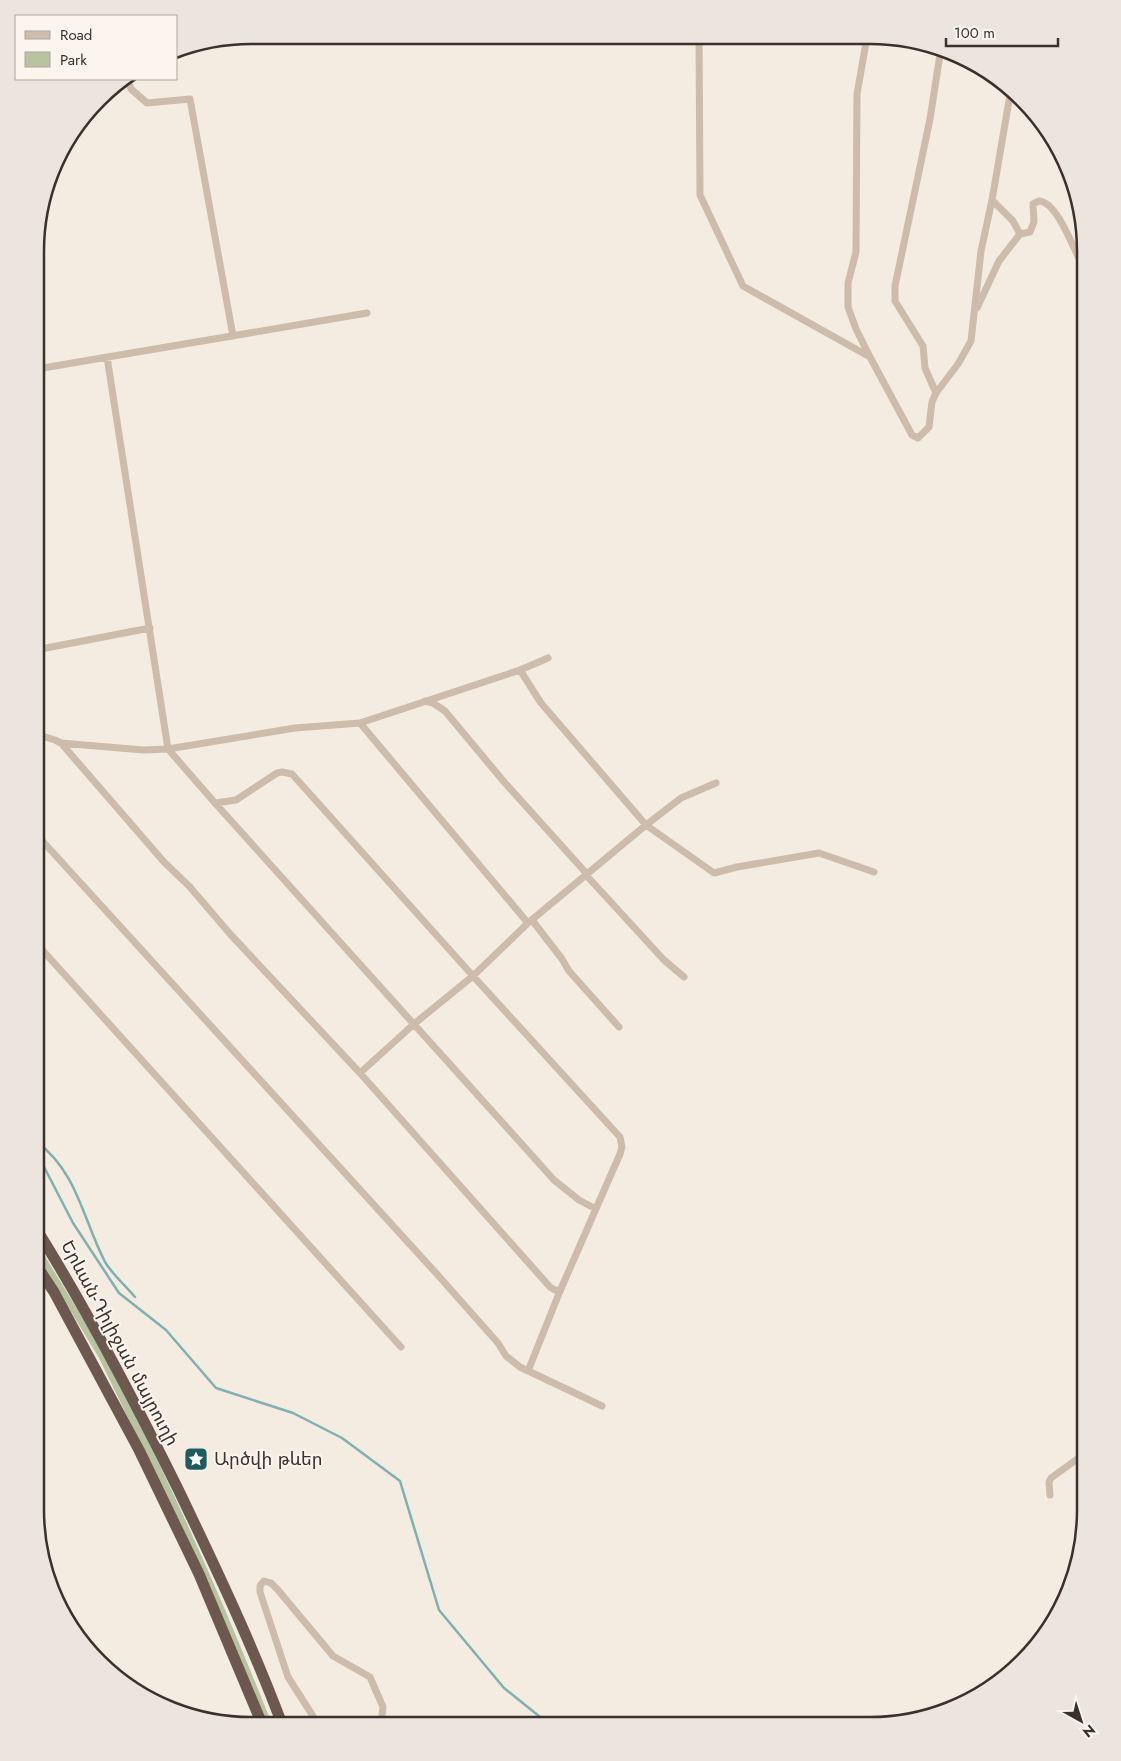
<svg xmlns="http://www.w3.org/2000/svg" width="1121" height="1761" viewBox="0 0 1121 1761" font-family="Jost,'Noto Sans Armenian',sans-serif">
	<rect width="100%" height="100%" fill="#f4ebe1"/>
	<path fill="#b8c4a0" d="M 35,1240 C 66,1291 98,1341 125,1395 C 179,1501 228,1613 272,1724 L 266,1724 L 145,1453 L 99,1358 L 35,1252 Z"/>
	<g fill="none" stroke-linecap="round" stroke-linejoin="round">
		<path stroke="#7fb0b2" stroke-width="2.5" d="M 36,1141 C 78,1173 82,1217 105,1262 C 112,1274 126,1286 135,1297
			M 35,1160 L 42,1163 L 73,1223 L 119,1293 L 166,1330 L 216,1388 L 293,1413 L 342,1438 L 400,1481 L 439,1610 L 504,1688 L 550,1725"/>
		<path stroke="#cdbbac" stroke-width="7" d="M 699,36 L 700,195 L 743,286 L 870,357 L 912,435 L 918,438 L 929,427 L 932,402 L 936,393 L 958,364 L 971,341 L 981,251 L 992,200 L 1011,89
			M 867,37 L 857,94 L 856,252 L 848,283 L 848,307 L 856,329 L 870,357
			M 127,79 L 131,89 L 147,103 L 190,99 L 233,336
			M 992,200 L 1013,221 L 1020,234
			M 977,308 L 999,261 L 1020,234 L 1030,232 L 1034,222 L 1033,204 L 1039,201 C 1059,202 1076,257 1086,272
			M 107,357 L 168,749 L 215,803 L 236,800 L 277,773 L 282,772 L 292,774 L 473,976 L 620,1137 L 622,1147 L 620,1154 L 560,1291 L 528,1371
			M 37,369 L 367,313
			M 936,393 L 925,368 L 923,346 L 895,301 L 895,286 L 930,119 L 941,48
			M 36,650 L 150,628
			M 520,670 L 541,703 L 646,825 L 714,873 L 737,867 L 819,853 L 874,872
			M 425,701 L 433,703 L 445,711 L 505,783 L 587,874
			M 360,723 L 528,923
			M 36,734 L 55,740 L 61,743 L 143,750 L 168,749 L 295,728 L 360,723 L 520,670 L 548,658
			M 61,743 L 164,862 L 189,886 L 231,935 L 360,1073 L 550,1287 L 555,1290 L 560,1291
			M 215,803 L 554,1180 L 579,1200 L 596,1209
			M 36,834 L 436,1273 L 498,1343 L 506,1356 L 520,1367 L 602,1406
			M 586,875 L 664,960 L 684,977
			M 532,920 L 562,959 L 569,971 L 619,1027
			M 36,943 L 401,1347
			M 360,1073 L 414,1024 L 473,976 L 528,923 L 646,825 L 681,798 L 716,783
			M 1050,1495 L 1049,1482 L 1051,1478 L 1080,1457 L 1086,1451
			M 318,1724 L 288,1677 L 260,1592 L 260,1586 L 264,1581 L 271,1583 L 278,1590 L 333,1656 L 370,1677 L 383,1707 L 381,1725"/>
		<path stroke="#6c584f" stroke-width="11" d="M 35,1227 C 88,1311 134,1400 178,1489 C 215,1566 252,1644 282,1724
			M 35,1263 L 54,1292 L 139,1450 L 199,1574 L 262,1724"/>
	</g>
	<defs>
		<g id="sight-square" transform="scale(1.25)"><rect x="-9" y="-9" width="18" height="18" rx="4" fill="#1f5a5e" stroke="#fbf5ee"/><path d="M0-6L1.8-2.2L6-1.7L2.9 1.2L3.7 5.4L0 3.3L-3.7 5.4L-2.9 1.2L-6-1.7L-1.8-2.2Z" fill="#fff"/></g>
	</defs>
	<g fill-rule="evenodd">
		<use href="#sight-square" x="196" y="1459"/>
	</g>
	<g text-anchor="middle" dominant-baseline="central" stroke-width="4" stroke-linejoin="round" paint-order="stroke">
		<g font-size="18" fill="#3b302b" stroke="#fbf5ee">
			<text transform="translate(120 1343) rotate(62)">Երևան-Դիլիջան մայրուղի</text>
		</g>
		<g font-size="18" fill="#3b302b" stroke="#fbf5ee" text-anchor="start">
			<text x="214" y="1459">Արծվի թևեր</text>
		</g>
	</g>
	<path d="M0 0H1121V1761H0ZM251 44H870A207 207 0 0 1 1077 251V1510A207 207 0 0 1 870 1717H251A207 207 0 0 1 44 1510V251A207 207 0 0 1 251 44Z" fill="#ece5de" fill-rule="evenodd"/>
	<path fill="none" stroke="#3b302b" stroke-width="2.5" d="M251 44H870A207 207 0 0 1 1077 251V1510A207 207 0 0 1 870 1717H251A207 207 0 0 1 44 1510V251A207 207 0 0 1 251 44Z"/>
	<rect x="15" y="15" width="162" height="65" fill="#fbf5ee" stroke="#aea6a0"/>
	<rect x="25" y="31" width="25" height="8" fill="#cdbbac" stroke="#aea6a0"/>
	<text x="60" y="40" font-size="15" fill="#3b302b">Road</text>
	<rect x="25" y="52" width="25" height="15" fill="#b8c4a0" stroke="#aea6a0"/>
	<text x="60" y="65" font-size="15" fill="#3b302b">Park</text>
	<g transform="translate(1081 1721) rotate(141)" stroke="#fbf5ee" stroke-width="4" paint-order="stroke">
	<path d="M0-4L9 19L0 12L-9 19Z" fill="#3b302b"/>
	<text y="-8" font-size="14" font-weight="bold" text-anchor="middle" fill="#3b302b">N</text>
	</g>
	<path d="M946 38v8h112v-8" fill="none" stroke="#3b302b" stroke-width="2.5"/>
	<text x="954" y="38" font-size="15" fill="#3b302b" stroke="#fbf5ee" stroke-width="4" paint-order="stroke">100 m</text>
</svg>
